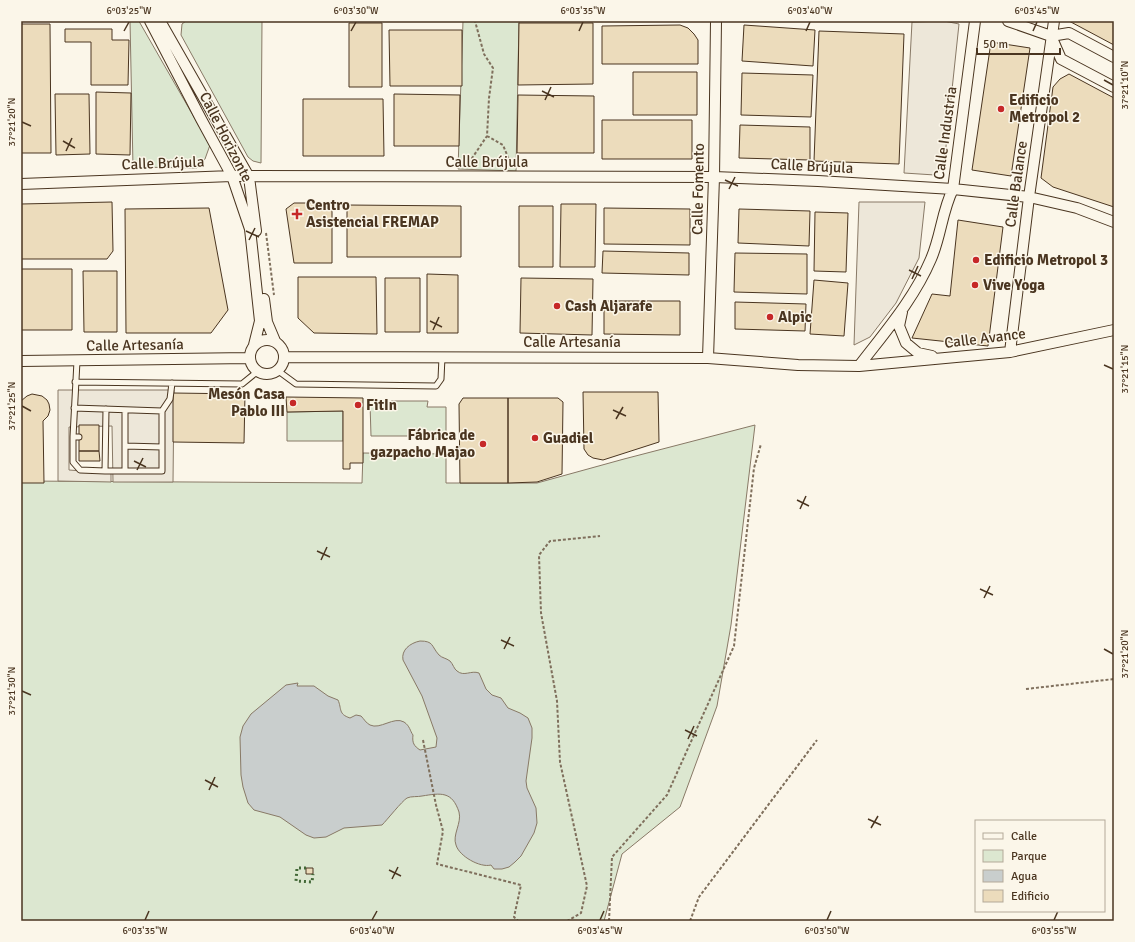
<svg xmlns="http://www.w3.org/2000/svg" width="1135" height="942" viewBox="0 0 1135 942" font-family="Signika,sans-serif">
	<rect width="100%" height="100%" fill="#fbf6e9"/>
	<path fill="#dce7d0" stroke="#887966" d="M 130,21 L 138,21 L 140,23 L 210,145 L 205,159 L 197,168 L 133,167 Z
		M 186,21 L 262,21 L 261,163 L 253,161 L 248,157 L 181,35 L 182,24 Z
		M 463,21 L 519,21 L 516,171 L 458,169 Z
		M 391,401 L 428,401 L 427,407 L 446,407 L 446,439 L 427,439 L 427,436 L 371,436 L 370,403 L 391,403 Z
		M 343,411 L 343,441 L 287,441 L 287,412 Z
		M 755,425 L 731,625 L 717,706 L 680,807 L 622,854 L 604,921 L 21,921 L 21,481 L 362,483 L 363,453 L 446,454 L 446,483 L 537,483 L 624,459 Z"/>
	<path fill="#ede7d9" stroke="#887966" d="M 944,21 L 959,24 L 944,165 L 935,175 L 904,173 L 912,22 Z
		M 859,202 L 925,202 L 919,258 L 896,303 L 870,337 L 854,345 Z
		M 58,390 L 174,390 L 173,482 L 113,482 L 112,426 L 69,427 L 69,470 L 111,473 L 111,482 L 58,481 Z"/>
	<path fill="#c9cecd" stroke="#887966" d="M 420,641 C 434,641 431,646 439,655 C 442,658 446,658 450,661 C 453,664 454,669 457,671 C 464,677 471,670 479,673 L 486,689 L 492,695 L 501,698 L 508,708 L 520,713 L 528,718 L 532,728 L 532,738 L 526,781 L 527,788 L 536,808 L 537,823 L 534,833 L 521,856 L 515,862 L 509,867 L 502,869 L 494,869 L 491,865 C 480,868 459,856 456,845 C 452,835 462,823 459,812 C 452,791 441,793 422,796 C 418,797 411,796 407,798 C 402,801 387,820 382,825 L 344,828 L 326,837 L 314,838 L 306,835 L 280,817 L 254,810 L 248,803 L 243,787 L 241,775 L 240,737 L 243,726 L 251,714 L 286,685 L 298,683 L 297,686 L 314,686 L 328,696 L 338,700 C 342,709 338,714 350,718 L 356,715 L 361,716 C 364,719 366,723 370,725 C 380,730 394,716 404,722 C 410,726 410,731 413,735 C 412,743 414,746 420,750 L 436,747 L 437,738 L 422,696 L 403,660 C 401,650 410,643 420,641 Z"/>
	<path fill="#ecdcbc" stroke="#4a3520" d="M 1069,21 L 1114,21 L 1114,45 Z
		M 349,23 L 382,23 L 382,87 L 349,87 Z
		M 519,23 L 593,23 L 593,84 L 518,85 Z
		M 21,24 L 50,24 L 51,153 L 21,153 Z
		M 680,25 L 688,28 L 694,34 L 698,40 L 698,64 L 602,64 L 602,26 Z
		M 744,25 L 815,30 L 813,66 L 742,61 Z
		M 65,29 L 112,29 L 112,40 L 129,40 L 128,85 L 91,85 L 91,42 L 65,42 Z
		M 389,30 L 462,30 L 462,86 L 390,86 Z
		M 819,31 L 904,34 L 899,164 L 814,161 Z
		M 991,42 L 1030,48 L 1011,176 L 972,170 Z
		M 633,72 L 697,72 L 697,115 L 633,115 Z
		M 742,73 L 813,75 L 811,117 L 741,115 Z
		M 1069,74 L 1114,98 L 1114,207 L 1053,187 L 1041,178 L 1053,87 L 1060,79 Z
		M 96,92 L 131,93 L 130,155 L 96,154 Z
		M 55,94 L 89,94 L 90,154 L 56,155 Z
		M 394,94 L 460,95 L 459,146 L 394,146 Z
		M 518,95 L 594,96 L 594,153 L 517,153 Z
		M 303,99 L 383,99 L 384,156 L 303,156 Z
		M 602,120 L 692,120 L 692,159 L 602,159 Z
		M 740,125 L 810,127 L 810,160 L 739,158 Z
		M 112,202 L 113,251 L 107,259 L 21,259 L 21,204 Z
		M 294,203 L 332,203 L 332,263 L 294,263 L 286,209 Z
		M 561,204 L 596,204 L 595,267 L 560,267 Z
		M 347,205 L 461,206 L 461,257 L 347,257 Z
		M 519,206 L 553,206 L 553,267 L 519,267 Z
		M 209,208 L 228,310 L 211,333 L 126,333 L 125,209 Z
		M 604,208 L 690,209 L 690,245 L 604,244 Z
		M 739,209 L 810,211 L 809,246 L 738,243 Z
		M 815,212 L 848,213 L 846,272 L 814,271 Z
		M 958,220 L 1003,227 L 988,346 L 912,338 L 932,294 L 950,296 Z
		M 603,251 L 689,253 L 689,275 L 602,273 Z
		M 735,253 L 807,254 L 807,294 L 734,292 Z
		M 21,269 L 72,269 L 72,330 L 21,330 Z
		M 83,271 L 117,271 L 117,332 L 84,332 Z
		M 427,274 L 458,275 L 458,333 L 427,333 Z
		M 298,277 L 376,277 L 377,334 L 314,333 L 298,318 Z
		M 385,278 L 420,278 L 420,332 L 385,332 Z
		M 521,278 L 593,279 L 592,335 L 520,333 Z
		M 814,280 L 848,283 L 844,336 L 810,334 Z
		M 604,301 L 680,301 L 680,335 L 604,334 Z
		M 735,302 L 806,304 L 805,331 L 735,329 Z
		M 583,392 L 658,392 L 659,442 L 603,460 L 593,458 L 588,455 L 584,449 Z
		M 173,393 L 245,394 L 244,443 L 173,442 Z
		M 32,394 L 42,396 L 47,400 L 49,404 L 50,410 L 48,416 L 43,421 L 44,483 L 21,483 L 21,401 L 27,396 Z
		M 286,397 L 363,398 L 363,463 L 350,463 L 350,469 L 343,469 L 343,411 L 287,412 Z
		M 463,398 L 508,398 L 508,483 L 460,483 L 459,404 Z
		M 508,398 L 558,398 L 563,402 L 562,474 L 537,482 L 508,483 Z
		M 79,425 L 99,425 L 99,451 L 79,451 Z
		M 79,451 L 99,451 L 100,461 L 79,461 Z
		M 306,868 L 313,868 L 313,874 L 306,874 Z"/>
	<g fill="none" stroke-linecap="round" stroke-linejoin="round">
		<g stroke="#4a3520" stroke-width="7">
			<path id="lane" d="M 77,361 L 73,437 L 79,437
				M 277,370 L 296,384 L 436,386 L 441,379 L 442,357
				M 75,382 L 242,384 L 258,371
				M 74,408 L 162,411 L 170,399 L 172,383
				M 73,437 L 73,462 L 80,470 L 105,471 L 106,409
				M 125,446 L 162,447
				M 105,471 L 162,471 L 162,411
				M 125,471 L 125,410"/>
		</g>
		<g stroke="#4a3520" stroke-width="12">
			<path id="street" d="M 150,21 L 201,119 L 232,176 L 250,229 L 260,321 L 254,345
				M 160,21 L 249,177 L 256,231
				M 1008,21 L 1051,36 L 1069,33 L 1114,57
				M 1051,36 L 1061,59 L 1114,87
				M 21,184 L 232,176 L 714,177 L 818,181 L 953,189 L 1029,197 L 1077,208 L 1114,222
				M 264,299 L 267,322 L 275,341
				M 902,312 L 899,326 L 906,343 L 918,353 L 932,356
				M250 357a17 17 0 1 1 34 0a17 17 0 1 1-34 0Z
				M 1010,352 L 1029,197 L 1054,21
				M 284,357 L 708,358 L 798,365 L 859,366 L 1010,352 L 1114,330
				M 708,358 L 714,177 L 716,21
				M 21,361 L 249,358
				M 859,366 C 885,332 914,299 931,259 C 941,236 942,211 953,189 L 975,21"/>
		</g>
		<path stroke="#7f6f5c" stroke-width="2" stroke-dasharray="3 2" stroke-linecap="butt" d="M 487,136 L 503,145 L 512,167
			M 466,167 L 487,136 L 489,98 L 493,68 L 484,54 L 475,21
			M 266,233 L 274,295
			M 1026,689 L 1114,679
			M 423,740 L 436,805 L 443,831 L 437,864 L 521,885 L 514,917 L 518,921
			M 567,921 L 581,913 L 587,886 L 560,762 L 557,701 L 541,613 L 539,555 L 550,541 L 600,536
			M 609,921 L 612,857 L 667,795 L 734,646 L 754,468 L 761,444
			M 690,921 L 699,897 L 817,740"/>
		<use href="#lane" stroke="#fbf6e9" stroke-width="5"/>
		<use href="#street" stroke="#fbf6e9" stroke-width="10"/>
		<path stroke="#436837" stroke-width="3" stroke-dasharray="2 3" stroke-linecap="butt" d="M 306,868 L 297,868 L 296,881 L 312,882 L 313,874"/>
	</g>
	<path fill="none" stroke="#4a3520" stroke-width="1.5" d="M 124,31 L 129,22M 351,31 L 356,22M 579,31 L 583,22M 806,31 L 810,22M 1033,31 L 1037,22M 1104,80 L 1113,85M 542,91 L 554,97M 545,100 L 551,87M 22,122 L 31,126M 63,141 L 75,148M 66,151 L 72,138M 725,180 L 738,186M 729,189 L 735,177M 246,231 L 259,237M 249,240 L 255,228M 909,270 L 921,276M 912,279 L 918,266M 430,321 L 442,327M 433,330 L 439,317M 1104,365 L 1113,369M 22,406 L 31,411M 613,410 L 626,416M 616,419 L 623,407M 134,461 L 146,467M 137,470 L 143,458M 797,500 L 809,506M 800,509 L 806,496M 317,551 L 330,557M 321,560 L 327,547M 980,589 L 993,595M 984,598 L 990,586M 501,640 L 514,646M 504,649 L 510,637M 1104,649 L 1113,654M 22,691 L 31,695M 685,730 L 697,736M 688,739 L 694,726M 205,780 L 218,787M 209,790 L 215,777M 868,819 L 881,825M 871,828 L 878,816M 389,870 L 401,876M 392,879 L 398,867M 145,920 L 149,911M 372,920 L 377,911M 600,920 L 604,911M 827,920 L 831,911M 1054,920 L 1058,911"/>
	<g fill="#c62828" stroke="#fbf6e9" stroke-width="1.5">
		<circle cx="1001" cy="109" r="4"/>
		<path d="M295 208h4v4h4v4h-4v4h-4v-4h-4v-4h4z"/>
		<circle cx="976" cy="260" r="4"/>
		<circle cx="975" cy="285" r="4"/>
		<circle cx="557" cy="306" r="4"/>
		<circle cx="770" cy="317" r="4"/>
		<circle cx="293" cy="403" r="4"/>
		<circle cx="358" cy="405" r="4"/>
		<circle cx="535" cy="438" r="4"/>
		<circle cx="483" cy="444" r="4"/>
	</g>
	<g text-anchor="middle" dominant-baseline="central" stroke-width="3" stroke-linejoin="round" paint-order="stroke">
		<g font-size="15" font-weight="bold" fill="#4a3520" stroke="#fbf6e9" text-anchor="start">
			<text x="1009" y="100">Edificio<tspan x="1009" dy="17">Metropol 2</tspan></text>
			<text x="306" y="205">Centro<tspan x="306" dy="17">Asistencial FREMAP</tspan></text>
			<text x="984" y="260">Edificio Metropol 3</text>
			<text x="983" y="285">Vive Yoga</text>
			<text x="565" y="306">Cash Aljarafe</text>
			<text x="778" y="317">Alpic</text>
			<text x="285" y="394" text-anchor="end">Mesón Casa<tspan x="285" dy="17">Pablo III</tspan></text>
			<text x="366" y="405">FitIn</text>
			<text x="475" y="435" text-anchor="end">Fábrica de<tspan x="475" dy="17">gazpacho Majao</tspan></text>
			<text x="543" y="438">Guadiel</text>
		</g>
		<g font-size="15" fill="#4a3520" stroke="#fbf6e9">
			<text transform="translate(945 133) rotate(-82)">Calle Industria</text>
			<text transform="translate(226 137) rotate(63)">Calle Horizonte</text>
			<text x="487" y="162">Calle Brújula</text>
			<text transform="translate(163 163) rotate(-2)">Calle Brújula</text>
			<text transform="translate(812 166) rotate(3)">Calle Brújula</text>
			<text transform="translate(1016 184) rotate(-82)">Calle Balance</text>
			<text transform="translate(698 189) rotate(-89)">Calle Fomento</text>
			<text transform="translate(985 338) rotate(-7)">Calle Avance</text>
			<text x="572" y="342">Calle Artesanía</text>
			<text transform="translate(135 345) rotate(-1)">Calle Artesanía</text>
		</g>
	</g>
	<rect width="1135" height="942" fill="none" stroke="#fbf6e9" stroke-width="44"/>
	<rect x="975" y="820" width="130" height="92" fill="#fbf6e9" stroke="#b4a999"/>
	<rect x="983" y="833" width="20" height="6" fill="#fbf6e9" stroke="#b4a999"/>
	<text x="1011" y="840" font-size="12" fill="#4a3520">Calle</text>
	<rect x="983" y="850" width="20" height="12" fill="#dce7d0" stroke="#b4a999"/>
	<text x="1011" y="860" font-size="12" fill="#4a3520">Parque</text>
	<rect x="983" y="870" width="20" height="12" fill="#c9cecd" stroke="#b4a999"/>
	<text x="1011" y="880" font-size="12" fill="#4a3520">Agua</text>
	<rect x="983" y="890" width="20" height="12" fill="#ecdcbc" stroke="#b4a999"/>
	<text x="1011" y="900" font-size="12" fill="#4a3520">Edificio</text>
	<path d="M977 48v6h83v-6" fill="none" stroke="#4a3520" stroke-width="2"/>
	<text x="983" y="48" font-size="12" fill="#4a3520" stroke="#fbf6e9" stroke-width="3" paint-order="stroke">50 m</text>
	<rect x="22" y="22" width="1091" height="898" fill="none" stroke="#4a3520" stroke-width="1.5"/>
	<g font-size="10" text-anchor="middle" fill="#4a3520">
		<text x="129" y="14">6°03'25"W</text>
		<text x="356" y="14">6°03'30"W</text>
		<text x="583" y="14">6°03'35"W</text>
		<text x="810" y="14">6°03'40"W</text>
		<text x="1037" y="14">6°03'45"W</text>
		<text transform="translate(1124 85) rotate(-90)" y="4">37°21'10"N</text>
		<text transform="translate(11 122) rotate(-90)" y="4">37°21'20"N</text>
		<text transform="translate(1124 369) rotate(-90)" y="4">37°21'15"N</text>
		<text transform="translate(11 406) rotate(-90)" y="4">37°21'25"N</text>
		<text transform="translate(1124 654) rotate(-90)" y="4">37°21'20"N</text>
		<text transform="translate(11 691) rotate(-90)" y="4">37°21'30"N</text>
		<text x="145" y="934">6°03'35"W</text>
		<text x="372" y="934">6°03'40"W</text>
		<text x="600" y="934">6°03'45"W</text>
		<text x="827" y="934">6°03'50"W</text>
		<text x="1054" y="934">6°03'55"W</text>
	</g>
</svg>
